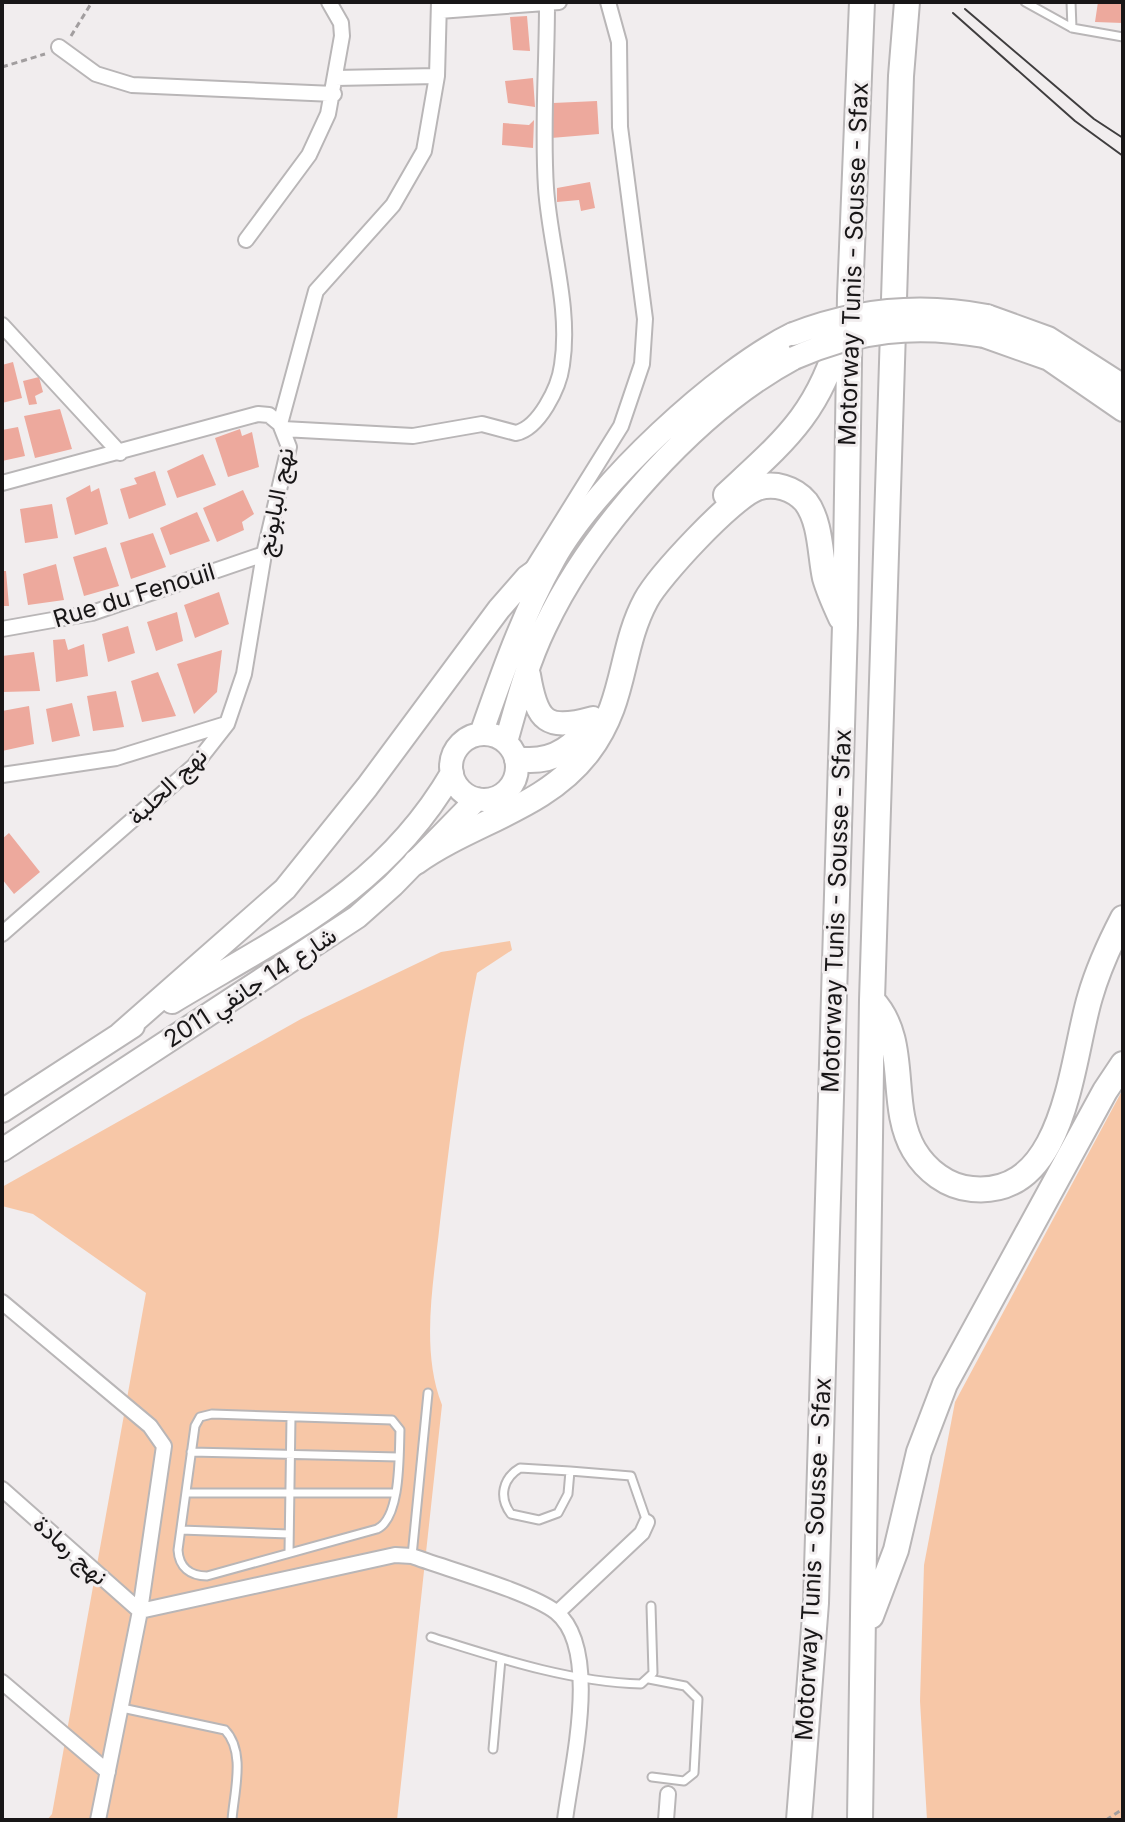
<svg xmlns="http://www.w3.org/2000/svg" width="1125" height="1822" viewBox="0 0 1125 1822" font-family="Inter,Vazirmatn,sans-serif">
	<rect width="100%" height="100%" fill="#f1edee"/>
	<path fill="#f7c7a7" d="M 510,941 L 512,950 L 477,973 C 460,1056 450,1138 440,1222 C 434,1280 420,1349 442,1405 L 397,1820 L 47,1820 L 52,1814 L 146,1293 L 33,1214 L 2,1206 L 2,1187 L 301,1019 L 441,952 Z
		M 1123,1089 L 1123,1820 L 927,1820 L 920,1701 L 924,1565 L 955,1402 Z"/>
	<path fill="#eda99d" d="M 1098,2 L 1123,2 L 1123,23 L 1095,22 Z
		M 527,16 L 530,51 L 513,50 L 510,17 Z
		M 533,78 L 535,107 L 508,103 L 505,81 Z
		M 597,101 L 599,134 L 551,138 L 553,103 Z
		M 534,120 L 533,148 L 502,145 L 503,123 L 529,125 Z
		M 590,182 L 595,208 L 581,211 L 579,200 L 557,202 L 557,188 Z
		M 13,362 L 22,398 L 2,403 L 2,365 Z
		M 39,377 L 43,392 L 35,396 L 37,404 L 29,405 L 23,381 Z
		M 60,409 L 72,449 L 35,458 L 24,416 Z
		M 18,427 L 25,456 L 2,461 L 2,430 Z
		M 240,429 L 242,436 L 252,432 L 259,467 L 228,477 L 215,438 Z
		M 203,454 L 216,485 L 177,498 L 167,471 Z
		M 155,471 L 166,505 L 129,519 L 120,489 L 137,484 L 134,478 Z
		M 90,485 L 91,492 L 99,488 L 108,524 L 75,535 L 66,498 Z
		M 243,490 L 254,514 L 242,522 L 244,530 L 217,542 L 203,508 Z
		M 52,504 L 58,538 L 25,543 L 20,509 Z
		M 197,512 L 210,541 L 170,555 L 160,528 Z
		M 153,533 L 166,567 L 131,579 L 120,543 Z
		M 106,547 L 119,586 L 84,596 L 73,557 Z
		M 56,564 L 64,600 L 28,605 L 23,574 Z
		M 2,571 L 6,571 L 9,606 L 2,606 Z
		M 219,592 L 229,624 L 195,638 L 184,605 Z
		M 177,612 L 183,641 L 156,651 L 147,622 Z
		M 128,626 L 135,653 L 108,662 L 102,634 Z
		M 65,639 L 68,650 L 84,644 L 88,676 L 56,682 L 53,640 Z
		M 222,650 L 217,692 L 194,714 L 177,664 Z
		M 34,652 L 40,691 L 3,692 L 2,656 Z
		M 158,672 L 176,716 L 142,722 L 131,681 Z
		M 116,691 L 124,727 L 93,731 L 87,696 Z
		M 72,703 L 80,736 L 52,742 L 46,709 Z
		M 29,706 L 34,744 L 2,751 L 2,711 Z
		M 9,833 L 40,872 L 14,894 L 2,879 L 2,839 Z"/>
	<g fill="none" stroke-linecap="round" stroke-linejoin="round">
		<g stroke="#b9b6b7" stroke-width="11">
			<path id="service" d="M 1025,2 L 1072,28 L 1123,37
				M 1071,2 L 1072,28
				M 212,1414 L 392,1420 L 400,1430 C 399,1455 401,1518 377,1529 L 207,1576 C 190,1576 179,1567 178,1550 L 195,1426 L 200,1417 Z
				M 191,1452 L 398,1457
				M 520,1468 L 570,1471 L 568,1494 L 558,1513 L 539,1520 L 511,1514 C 498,1497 503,1478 520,1468 Z
				M 570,1471 L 631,1476 L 647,1522
				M 186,1493 L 395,1493
				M 181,1530 L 289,1534
				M 289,1553 L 291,1417
				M 412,1556 L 428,1393
				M 431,1637 C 498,1658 569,1682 641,1684 L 653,1673 L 651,1606
				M 649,1679 L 685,1686 L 698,1699 L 694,1773 L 684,1781 L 652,1777
				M 122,1708 L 225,1730 C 246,1752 234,1792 232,1820
				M 493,1749 L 501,1659"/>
		</g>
		<g stroke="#b9b6b7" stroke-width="18">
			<path id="minor" d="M 439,11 L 559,2
				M 59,47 L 96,74 L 132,85 L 334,94
				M 335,78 L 437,76
				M 246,240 L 309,155 L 328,114 L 342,36 L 341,23 L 329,2
				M 2,325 L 120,453
				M 280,424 L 316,291 L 393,205 L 424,151 L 437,76 L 439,2
				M 283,429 L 413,436 L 482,424 L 516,433 C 539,428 559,388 562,365 C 571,307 550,247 546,188 C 542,127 547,65 547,4
				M 2,483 L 258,414 L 269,415 L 280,424 L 289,447 L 264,554 L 244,674 L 227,724 L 194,766 L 2,934
				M 532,569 L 621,426 L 642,364 L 645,319 L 620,127 L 619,42 L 608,2
				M 2,629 L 92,613 L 264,554
				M 2,775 L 116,758 L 226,724
				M 2,1302 L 150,1426 L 164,1446 L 140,1611 L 98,1820
				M 2,1489 L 140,1611 L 395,1555 L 412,1556 C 447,1569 530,1592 556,1612 C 602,1649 571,1769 565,1820
				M 557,1613 L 642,1533 L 647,1522
				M 2,1682 L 108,1772
				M 666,1820 L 668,1794"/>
		</g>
		<g stroke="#b9b6b7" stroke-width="26">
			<path id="trunk" d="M 987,316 L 1048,338 L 1123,386
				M 984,336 L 1049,359 L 1123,410
				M 529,675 C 537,722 546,731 593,718
				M 481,734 C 502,674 523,614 554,559 C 595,485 717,371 793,334
				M451 767a33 33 0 1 1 66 0a33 33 0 1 1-66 0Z
				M 506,742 C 517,703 527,664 545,627 C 592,528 697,410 794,358
				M 172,1002 C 283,935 384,890 452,773
				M 120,1034 L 285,889 L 367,787 L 499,609 L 527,577 L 555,557
				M 2,1111 L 133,1026
				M 2,1150 L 357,917 L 393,885 L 477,799"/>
		</g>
		<g stroke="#b9b6b7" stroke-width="28">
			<path id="motorway" d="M 726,495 C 784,441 819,414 841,333
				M 517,759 C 549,764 573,751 590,723
				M 416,862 C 472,822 546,808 588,752 C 627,701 619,650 646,600 C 659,576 732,497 757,488 C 774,482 794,488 806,502 C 821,522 820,555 825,578 C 829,592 835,605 841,618
				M 872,1000 C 911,1041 887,1104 914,1150 C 926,1170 947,1187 972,1189 C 1066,1198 1071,1060 1090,997 C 1098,969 1110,943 1123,918
				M 871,1616 L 896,1550 L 919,1452 L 945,1384 L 1105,1091 L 1123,1064
				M 799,1820 L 816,1603 L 845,625 L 850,296 L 862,2
				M 860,1820 L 872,1000 L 901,76 L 907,2"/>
		</g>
		<path stroke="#a29e9f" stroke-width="3" stroke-dasharray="6 4" stroke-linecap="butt" d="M 71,36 L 92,2
			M 2,67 L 45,54
			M 1106,1820 L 1123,1809"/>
		<use href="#service" stroke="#fff" stroke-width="7"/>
		<use href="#minor" stroke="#fff" stroke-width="14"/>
		<use href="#trunk" stroke="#fff" stroke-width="22"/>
		<use href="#motorway" stroke="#fff" stroke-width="24"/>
		<path stroke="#3f3d3e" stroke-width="2" d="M 965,9 L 1094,119 L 1123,138
			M 953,13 L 1075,121 L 1123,156"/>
		<g stroke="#b9b6b7" stroke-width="26" stroke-linecap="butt">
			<path id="trunk-bridge" d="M 793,334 C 857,309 920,303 987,316
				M 794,358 C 857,330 916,324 984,336"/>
		</g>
		<use href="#trunk-bridge" stroke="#fff" stroke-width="22"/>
	</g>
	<g text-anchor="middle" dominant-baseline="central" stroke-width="6" stroke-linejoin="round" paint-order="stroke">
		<g font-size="24" fill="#181617" stroke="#f1edee">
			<text transform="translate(853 264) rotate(-88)">Motorway Tunis - Sousse - Sfax</text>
			<text transform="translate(275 502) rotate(-79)">نهج البابونج</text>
			<text transform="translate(134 595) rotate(-17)">Rue du Fenouil</text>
			<text transform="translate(167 786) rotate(-44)">نهج الحلبة</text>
			<text transform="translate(836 911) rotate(-88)">Motorway Tunis - Sousse - Sfax</text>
			<text transform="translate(250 987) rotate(-33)">شارع 14 جانفي 2011</text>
			<text transform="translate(71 1550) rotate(42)">نهج رمادة</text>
			<text transform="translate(813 1559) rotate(-87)">Motorway Tunis - Sousse - Sfax</text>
		</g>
	</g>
	<rect width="1125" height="1822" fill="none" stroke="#181617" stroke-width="8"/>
</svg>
